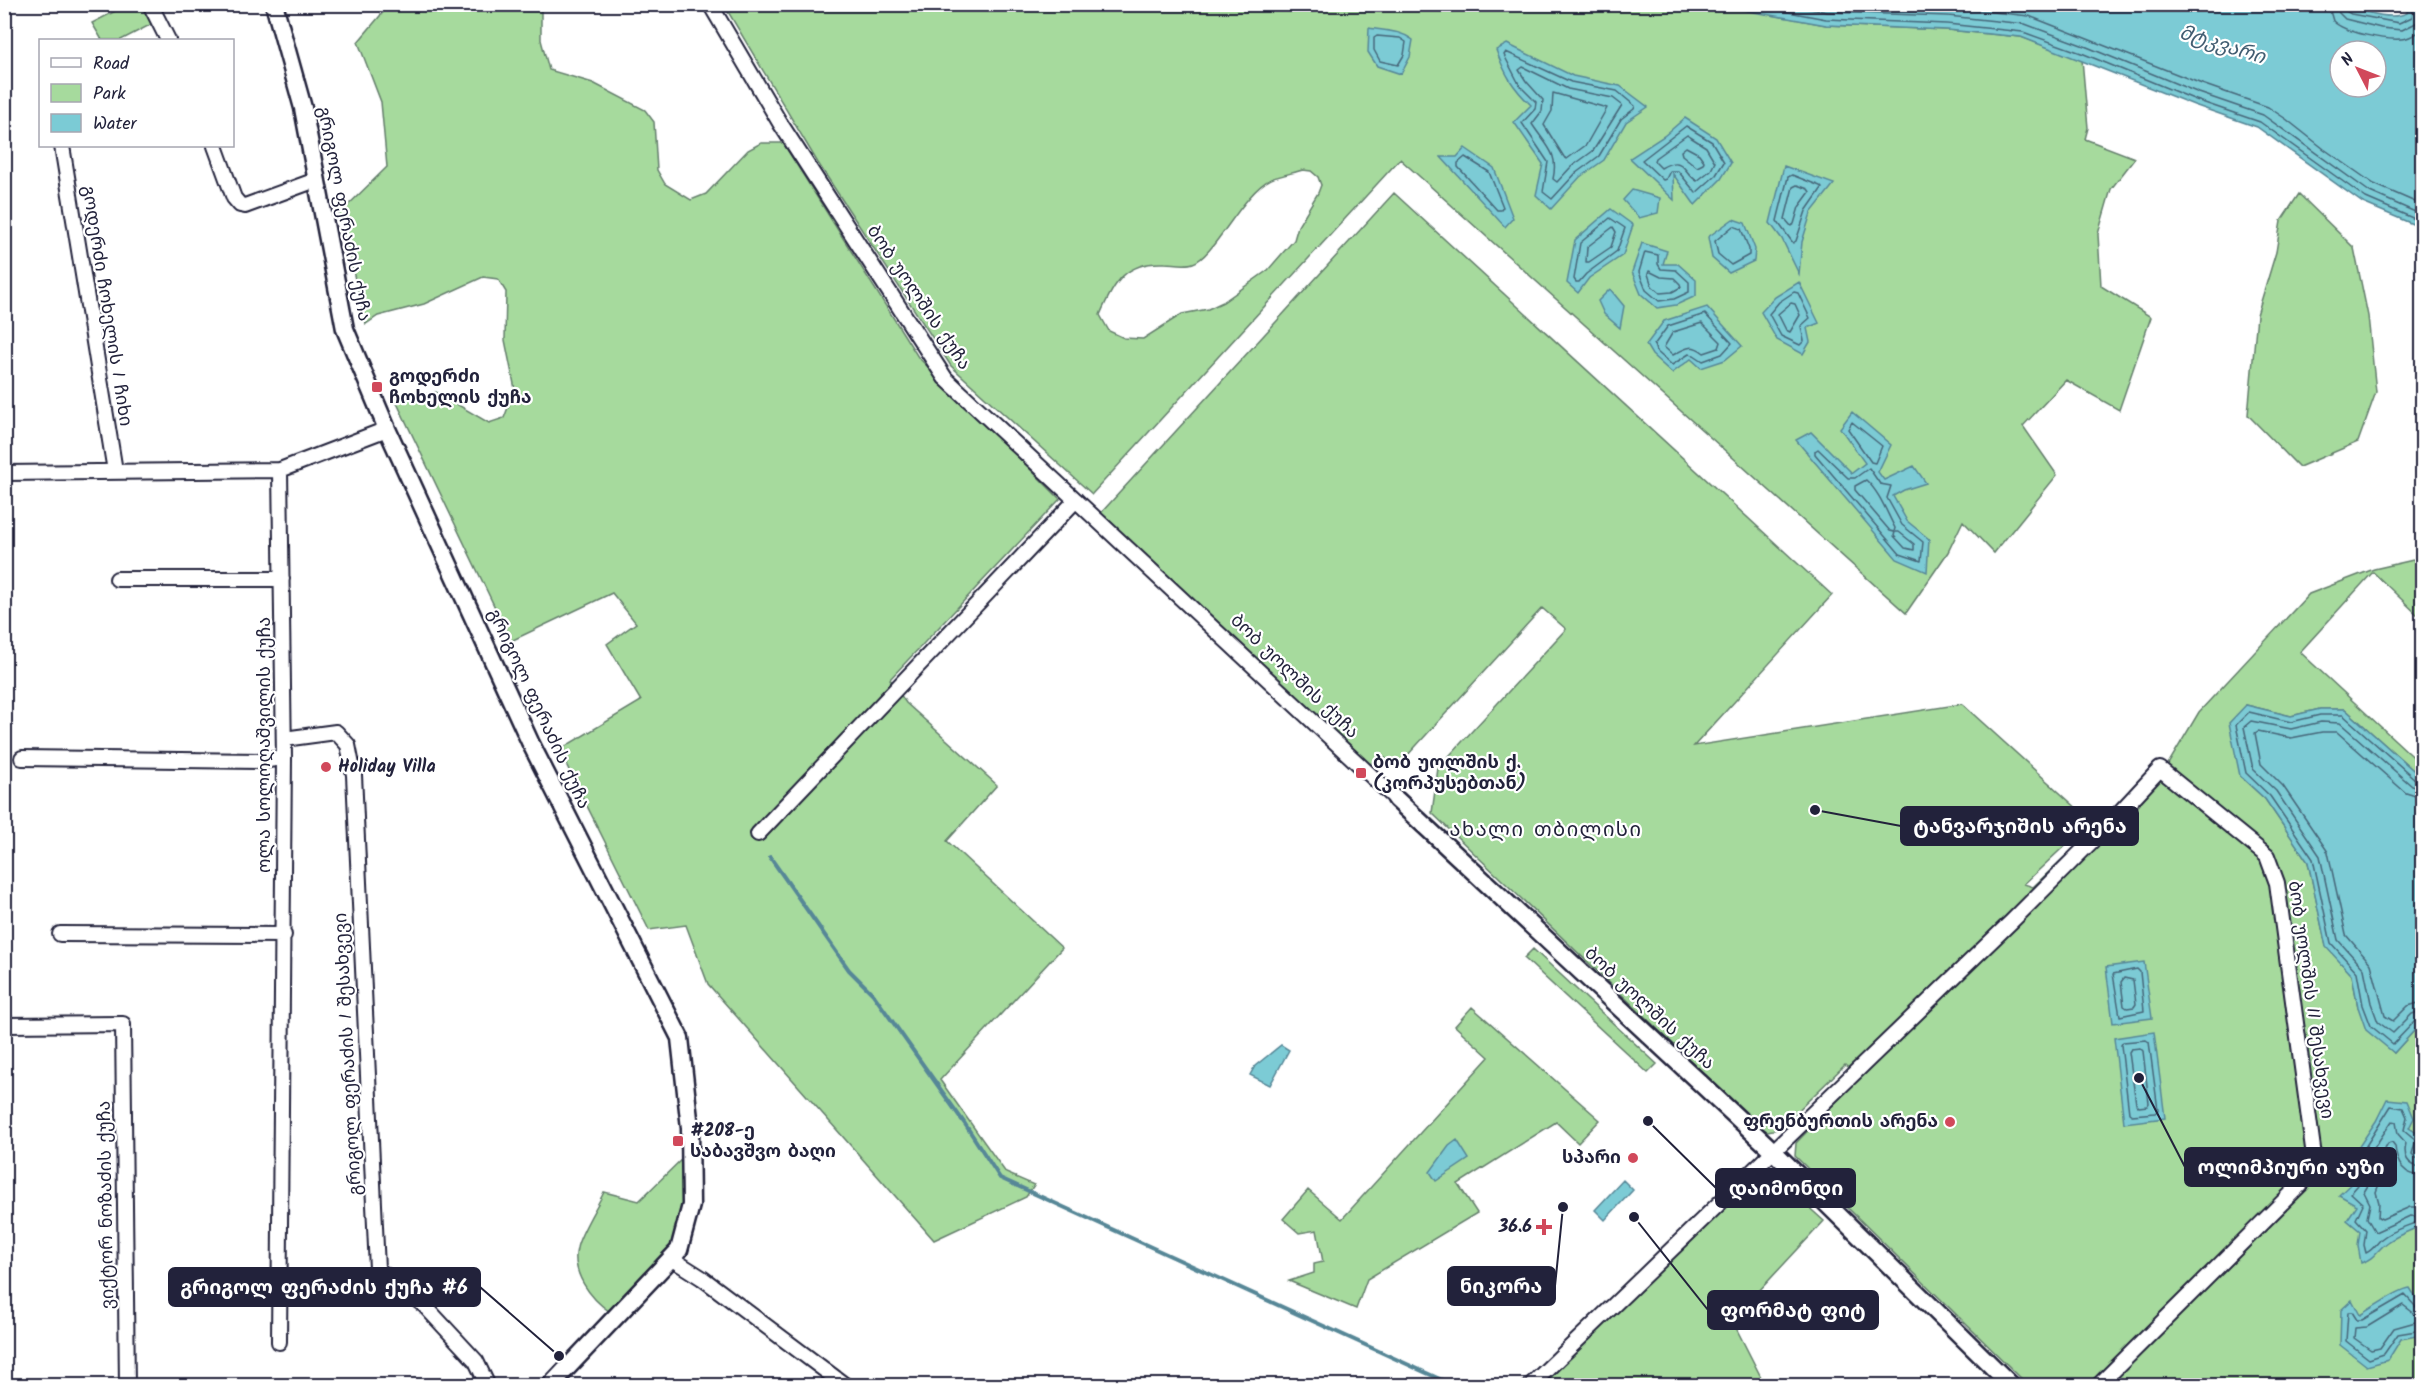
<svg xmlns="http://www.w3.org/2000/svg" width="2427" height="1390" viewBox="0 0 2427 1390" font-family="Kalam,'Noto Sans Georgian',sans-serif">
	<rect width="100%" height="100%" fill="#fff"/>
	<filter id="ink" filterUnits="userSpaceOnUse"><feTurbulence type="fractalNoise" baseFrequency=".0167" numOctaves="2"/><feDisplacementMap in="SourceGraphic" scale="12" xChannelSelector="R" yChannelSelector="G"/><feConvolveMatrix kernelMatrix="1 2 1 2 8 2 1 2 1" color-interpolation-filters="sRGB"/></filter>
	<g filter="url(#ink)">
		<path fill="#a6da9d" stroke="#647e6c" stroke-width="1.5" fill-rule="evenodd" d="M 143,4 L 152,24 L 121,40 L 102,40 L 92,23 L 127,5 Z
			M 390,4 L 538,5 L 541,7 L 541,40 L 549,70 L 593,83 L 645,110 L 654,122 L 657,170 L 665,184 L 691,200 L 706,194 L 748,150 L 761,143 L 783,143 L 918,357 L 1060,499 L 890,679 L 906,703 L 997,785 L 947,841 L 1062,948 L 940,1080 L 1006,1173 L 1034,1185 L 1026,1197 L 934,1240 L 708,984 L 686,925 L 649,930 L 559,750 L 641,701 L 607,644 L 636,623 L 612,593 L 511,641 L 396,401 L 436,392 L 489,423 L 504,418 L 515,389 L 505,340 L 506,292 L 498,279 L 483,277 L 424,304 L 378,316 L 366,324 L 339,214 L 387,167 L 381,102 L 358,42 Z
			M 1715,4 L 1826,25 L 1947,30 L 2021,37 L 2082,59 L 2088,128 L 2085,139 L 2135,158 L 2111,189 L 2098,234 L 2101,286 L 2151,317 L 2119,410 L 2066,380 L 2023,426 L 2057,475 L 1994,553 L 1963,521 L 1948,552 L 1906,613 L 1400,159 L 1092,494 L 951,366 L 818,163 L 724,5 ZM 1303,170 L 1311,171 L 1318,177 L 1321,185 L 1318,193 L 1298,226 L 1294,240 L 1268,270 L 1223,302 L 1208,309 L 1182,314 L 1143,339 L 1124,338 L 1109,331 L 1100,315 C 1114,282 1126,261 1165,263 C 1173,263 1186,266 1193,263 C 1214,257 1242,193 1271,179 C 1281,175 1293,173 1303,170 Z
			M 1394,193 L 1832,595 L 1694,746 L 1962,704 L 2091,821 L 2024,884 L 2033,887 L 2148,777 L 2167,766 L 2199,712 L 2309,594 L 2374,569 L 2422,558 L 2422,619 L 2373,572 L 2300,652 L 2422,765 L 2422,778 L 2345,709 L 2320,709 L 2291,716 L 2246,705 L 2240,776 L 2265,799 L 2308,862 L 2326,946 L 2352,975 L 2358,1007 L 2394,1053 L 2422,1022 L 2422,1385 L 2028,1385 L 1795,1156 L 1796,1143 L 1859,1078 L 1845,1065 L 1779,1129 L 1767,1131 L 1761,1128 L 1432,813 L 1438,768 L 1566,629 L 1542,608 L 1396,768 L 1381,754 L 1370,765 L 1100,514 Z
			M 2299,194 L 2354,248 L 2368,316 L 2376,392 L 2358,442 L 2299,467 L 2248,415 L 2257,315 L 2276,252 L 2281,221 Z
			M 1533,949 L 1657,1064 L 1648,1073 L 1524,958 Z
			M 1472,1007 L 1600,1120 L 1578,1143 L 1556,1122 L 1458,1184 L 1477,1213 L 1367,1279 L 1356,1309 L 1289,1281 L 1314,1273 L 1314,1264 L 1323,1262 L 1317,1230 L 1299,1233 L 1283,1219 L 1308,1190 L 1342,1219 L 1489,1057 L 1455,1026 Z
			M 690,1151 C 688,1171 689,1193 685,1212 C 676,1254 638,1283 610,1312 C 590,1298 571,1273 577,1248 C 580,1233 597,1207 604,1192 L 639,1201 Z
			M 1764,1167 L 1824,1221 L 1732,1320 L 1765,1385 L 1536,1386 Z"/>
		<path fill="#7bcbd5" stroke="#578797" stroke-width="1.5" fill-rule="evenodd" d="M 2344,4 C 2361,11 2390,21 2407,13 L 2408,5 L 2422,5 L 2422,228 L 2363,203 L 2257,127 L 2194,105 L 2021,37 L 1947,30 L 1826,25 L 1715,5 ZM 2340,51 L 2376,51 L 2376,87 L 2340,87 Z
			M 1369,28 C 1385,31 1400,30 1413,40 L 1410,57 L 1401,74 L 1377,66 L 1368,52 Z
			M 1507,44 L 1573,76 L 1620,86 L 1648,107 L 1626,122 L 1604,160 L 1580,177 L 1551,209 L 1536,195 L 1543,164 L 1514,122 L 1531,105 C 1512,87 1505,74 1496,50 Z
			M 1685,118 L 1716,138 L 1731,163 L 1721,179 L 1695,205 L 1673,174 L 1674,200 L 1630,158 L 1664,136 Z
			M 1465,148 L 1494,168 L 1513,218 L 1505,227 L 1441,157 L 1457,157 Z
			M 1784,166 L 1834,184 L 1811,213 L 1802,242 L 1799,274 L 1782,239 L 1770,223 Z
			M 1632,190 L 1660,198 L 1658,213 L 1639,218 L 1623,200 Z
			M 1611,209 L 1633,225 L 1623,255 L 1589,278 L 1578,293 L 1567,283 L 1575,240 Z
			M 1733,219 L 1745,223 L 1755,249 L 1754,261 L 1729,273 L 1712,258 L 1708,237 Z
			M 1642,243 L 1667,251 L 1663,264 L 1678,264 L 1696,280 L 1696,296 L 1676,305 L 1657,308 L 1641,294 L 1632,272 Z
			M 1799,282 L 1819,323 L 1807,328 L 1810,342 L 1803,354 L 1777,340 L 1761,312 L 1775,297 Z
			M 1610,289 L 1624,306 L 1620,328 L 1604,314 L 1598,301 Z
			M 1707,307 L 1742,346 L 1725,360 L 1701,368 L 1691,359 L 1672,373 L 1652,355 L 1646,345 L 1664,321 Z
			M 1852,412 L 1891,445 L 1878,472 L 1884,480 L 1914,466 L 1926,483 L 1904,490 L 1893,496 L 1907,521 L 1929,539 L 1927,572 L 1897,559 L 1796,440 L 1811,432 L 1852,473 L 1865,463 L 1840,428 Z
			M 2246,705 L 2291,716 L 2320,709 L 2345,709 L 2422,778 L 2422,1022 L 2394,1053 L 2366,1030 L 2358,1007 L 2352,975 L 2326,947 L 2308,862 L 2265,799 L 2240,776 L 2229,723 Z
			M 2144,962 L 2152,1018 L 2113,1023 L 2106,967 Z
			M 2154,1032 L 2165,1118 L 2124,1123 L 2114,1038 Z
			M 1281,1045 L 1289,1050 L 1270,1085 L 1250,1075 L 1255,1066 Z
			M 2387,1099 L 2407,1101 L 2414,1118 L 2409,1128 L 2422,1136 L 2422,1143 L 2417,1152 L 2422,1154 L 2422,1234 L 2416,1228 C 2407,1232 2396,1236 2388,1242 C 2376,1250 2376,1258 2361,1263 L 2358,1245 L 2360,1231 L 2347,1220 L 2357,1205 L 2339,1195 L 2358,1177 L 2358,1148 L 2376,1121 Z
			M 1457,1140 L 1469,1159 L 1436,1181 L 1430,1172 L 1449,1146 Z
			M 1623,1180 L 1633,1190 L 1605,1220 L 1595,1210 Z
			M 2410,1288 L 2422,1307 L 2422,1335 L 2401,1339 L 2388,1360 L 2367,1366 L 2340,1345 L 2341,1310 L 2352,1300 L 2360,1315 C 2373,1308 2398,1289 2410,1288 Z"/>
		<g fill="none" stroke-linecap="round" stroke-linejoin="round">
			<path stroke="#466679" stroke-width="1.5" d="M 1745,4 L 1826,19 L 1947,24 L 2023,32 L 2084,54 L 2196,100 L 2260,122 L 2366,198 L 2422,222
				M 1782,4 L 1827,12 L 1948,16 L 2025,24 L 2087,47 L 2199,93 L 2263,115 L 2370,192 L 2422,215
				M 1868,4 L 1948,7 L 2029,16 L 2202,84 L 2268,107 L 2286,119 L 2324,149 L 2374,184 L 2422,205
				M 2328,4 L 2333,21 C 2345,33 2384,40 2401,39 C 2409,39 2416,34 2422,30
				M 2337,4 L 2339,13 L 2345,19 L 2381,28 L 2402,30 L 2418,22 L 2422,4
				M 2345,4 L 2346,11 L 2351,14 L 2399,23 L 2412,17 L 2414,4
				M 1377,36 L 1400,38 L 1406,42 L 1404,55 L 1398,65 L 1380,61 L 1374,50 L 1374,38 Z
				M 1506,52 L 1571,82 L 1617,91 L 1635,106 L 1634,109 L 1621,119 L 1599,156 L 1576,173 L 1552,199 L 1543,192 L 1548,162 L 1522,123 L 1535,109 L 1536,102 L 1520,86 L 1504,55 Z
				M 1523,67 L 1568,89 L 1613,98 L 1622,105 L 1593,151 L 1571,167 L 1557,182 L 1553,179 C 1559,152 1546,146 1532,124 L 1542,111 L 1543,100 L 1526,81 L 1519,70 Z
				M 1553,93 L 1607,108 L 1586,145 L 1567,159 L 1564,157 L 1544,125 L 1552,111 Z
				M 1686,126 L 1712,142 L 1724,162 L 1716,175 L 1696,193 L 1678,171 L 1670,171 L 1666,179 L 1663,180 L 1642,160 Z
				M 1687,135 L 1706,147 L 1715,162 L 1711,170 L 1697,181 C 1682,172 1685,154 1661,168 L 1654,161 L 1655,158 Z
				M 1686,147 L 1699,154 L 1704,161 L 1703,164 L 1697,167 L 1682,155 L 1681,151 Z
				M 1465,157 L 1489,172 L 1503,207 L 1501,210 L 1497,210 L 1458,167 L 1458,163 Z
				M 1792,175 L 1820,186 L 1822,188 L 1806,211 L 1796,241 L 1793,243 L 1777,221 L 1788,177 Z
				M 1797,185 L 1808,189 L 1810,192 L 1799,207 L 1794,224 L 1791,226 L 1785,219 L 1793,187 Z
				M 1610,218 L 1625,228 L 1617,251 L 1586,274 L 1579,282 L 1576,282 L 1574,279 L 1580,243 Z
				M 1733,226 L 1741,229 L 1749,249 L 1749,255 L 1731,265 L 1718,254 L 1715,241 Z
				M 1613,227 L 1616,232 L 1611,247 L 1589,262 L 1586,262 L 1587,247 Z
				M 1645,252 L 1658,255 L 1658,264 L 1661,269 L 1676,270 L 1689,282 L 1689,292 L 1674,299 L 1659,301 L 1646,290 L 1639,272 Z
				M 1649,271 L 1661,277 L 1674,278 L 1680,284 L 1681,287 L 1672,292 L 1660,293 L 1652,286 L 1648,274 Z
				M 1794,292 L 1798,293 L 1810,318 L 1801,326 L 1804,341 L 1800,345 L 1781,336 L 1769,314 L 1779,302 Z
				M 1791,303 L 1795,304 L 1800,315 L 1790,332 L 1786,330 L 1778,314 Z
				M 1705,314 L 1732,343 L 1722,354 L 1703,361 L 1694,355 L 1689,354 L 1672,365 L 1656,351 L 1654,345 L 1668,326 Z
				M 1702,323 L 1721,342 L 1719,348 L 1704,353 C 1691,343 1686,348 1673,355 L 1664,347 L 1673,332 Z
				M 1852,422 L 1882,446 L 1875,463 L 1871,462 L 1848,429 Z
				M 1818,449 L 1848,478 L 1855,478 L 1869,468 L 1880,484 L 1891,486 L 1887,498 L 1902,525 L 1923,542 L 1921,561 L 1900,554 L 1815,454 L 1815,451 Z
				M 1866,480 C 1880,493 1886,511 1895,528 L 1894,532 L 1890,531 L 1855,490 L 1855,486 Z
				M 1895,532 L 1899,532 L 1914,544 L 1914,550 L 1905,548 L 1894,536 Z
				M 2422,782 L 2416,780 L 2343,715 L 2320,715 L 2291,722 L 2249,712 L 2236,725 L 2246,773 L 2270,796 L 2313,859 L 2331,943 L 2357,972 L 2363,1005 L 2371,1026 L 2393,1044 L 2416,1020 L 2422,1019
				M 2422,789 L 2412,786 L 2340,723 L 2321,722 L 2291,729 L 2251,721 L 2244,727 L 2253,769 L 2276,791 L 2320,856 L 2338,940 L 2364,969 L 2371,1003 L 2378,1022 L 2393,1033 L 2412,1014 L 2422,1011
				M 2422,798 L 2406,793 L 2337,732 L 2322,732 L 2291,738 L 2258,731 L 2255,733 L 2261,764 L 2283,786 L 2328,852 L 2346,935 L 2371,964 L 2385,1016 L 2393,1021 L 2408,1006 L 2422,1002
				M 2137,969 L 2140,972 L 2144,1011 L 2120,1016 L 2113,974 Z
				M 2124,978 L 2133,980 L 2136,1004 L 2134,1007 L 2127,1008 L 2124,1006 L 2121,982 Z
				M 2146,1040 L 2149,1042 L 2158,1110 L 2155,1113 L 2132,1115 L 2129,1113 L 2121,1045 L 2123,1042 Z
				M 2140,1048 L 2143,1051 L 2149,1103 L 2147,1106 L 2139,1107 L 2136,1104 L 2129,1052 L 2131,1049 Z
				M 2422,1159 L 2416,1158 L 2412,1154 L 2416,1140 L 2404,1130 L 2407,1117 L 2403,1108 L 2391,1106 L 2364,1149 L 2364,1178 L 2351,1193 L 2363,1204 L 2356,1219 L 2366,1230 L 2364,1245 L 2366,1253 C 2373,1250 2376,1244 2381,1239 C 2390,1231 2404,1227 2415,1223 L 2422,1226
				M 2422,1167 C 2407,1166 2403,1156 2406,1143 L 2398,1134 L 2396,1122 L 2392,1121 L 2372,1151 L 2372,1179 L 2364,1192 L 2370,1204 L 2367,1218 L 2375,1232 L 2410,1216 L 2422,1217
				M 2422,1176 C 2404,1175 2396,1163 2395,1146 L 2392,1142 L 2388,1143 L 2381,1155 L 2381,1179 L 2376,1192 L 2379,1203 L 2378,1217 L 2382,1219 L 2410,1207 L 2422,1207
				M 2403,1305 L 2419,1317 L 2419,1321 L 2394,1328 L 2380,1348 L 2371,1350 L 2354,1338 L 2355,1328 L 2367,1327 Z
				M 2422,1309 L 2416,1307 L 2405,1295 L 2362,1320 L 2357,1320 L 2352,1312 L 2348,1312 L 2346,1341 L 2369,1359 L 2384,1354 L 2398,1334 L 2422,1330"/>
			<path stroke="#578797" stroke-width="4" d="M 770,857 L 849,970 L 873,994 L 965,1124 L 1000,1178 L 1455,1386"/>
			<g stroke="#22223b" stroke-width="18">
				<path id="minor" d="M 150,4 L 168,40
					M 710,4 L 780,123 L 945,378 L 1396,799
					M 62,146 L 115,471
					M 215,146 L 234,198 L 240,205 L 245,206 L 316,180
					M 4,473 L 280,470 L 387,429
					M 117,579 L 282,579
					M 284,739 L 336,732 L 348,745 L 354,775 L 377,1269 L 424,1305 L 476,1361 L 488,1386
					M 22,758 L 260,761 L 284,758
					M 758,834 L 1076,500
					M 60,934 L 284,935
					M 4,1025 L 123,1024 L 127,1386
					M 672,1259 L 702,1278 L 846,1386
					M 279,1342 L 284,758 L 280,470
					M 1530,1386 L 2012,921 L 2107,826 L 2160,769 L 2267,856 L 2277,883 L 2314,1156 L 2310,1170 L 2303,1182 L 2098,1386"/>
			</g>
			<g stroke="#22223b" stroke-width="21">
				<path id="tertiary" d="M 274,4 L 303,108 L 345,329 L 387,429 L 531,744 L 680,1038 L 690,1128 L 691,1205 L 679,1250 L 550,1386
					M 1396,799 L 1772,1150 L 2012,1386"/>
			</g>
			<use href="#minor" stroke="#fff" stroke-width="14"/>
			<use href="#tertiary" stroke="#fff" stroke-width="16"/>
		</g>
	</g>
	<g fill="#d1495b" stroke="#fff" stroke-width="2">
		<rect x="371" y="381" width="12" height="12" rx="3"/>
		<circle cx="326" cy="767" r="6"/>
		<rect x="1355" y="767" width="12" height="12" rx="3"/>
		<circle cx="1950" cy="1122" r="6"/>
		<rect x="672" y="1135" width="12" height="12" rx="3"/>
		<circle cx="1633" cy="1158" r="6"/>
		<path d="M1541 1218h6v6h6v6h-6v6h-6v-6h-6v-6h6z"/>
	</g>
	<g text-anchor="middle" dominant-baseline="central" stroke-width="4.5" stroke-linejoin="round" paint-order="stroke">
		<g font-size="18" fill="#22223b" stroke="#fff">
			<text transform="translate(343 214) rotate(79)">გრიგოლ ფერაძის ქუჩა</text>
			<text transform="translate(918 298) rotate(56)">ბობ უოლშის ქუჩა</text>
			<text transform="translate(106 306) rotate(81)">გოდერძი ჩოხელის I ჩიხი</text>
			<text transform="translate(1294 677) rotate(44)">ბობ უოლშის ქუჩა</text>
			<text transform="translate(538 709) rotate(65)">გრიგოლ ფერაძის ქუჩა</text>
			<text transform="translate(265 745) rotate(-90)">ოლა სოლოღაშვილის ქუჩა</text>
			<text transform="translate(2310 1000) rotate(82)">ბობ უოლშის II შესახვევი</text>
			<text transform="translate(1649 1009) rotate(43)">ბობ უოლშის ქუჩა</text>
			<text transform="translate(349 1054) rotate(-93)">გრიგოლ ფერაძის I შესახვევი</text>
			<text transform="translate(107 1205) rotate(-91)">ვიქტორ ნოზაძის ქუჩა</text>
		</g>
		<g font-size="18" font-weight="bold" fill="#22223b" stroke="#fff" text-anchor="start">
			<text x="389" y="377">გოდერძი<tspan x="389" dy="21">ჩოხელის ქუჩა</tspan></text>
			<text x="1373" y="763">ბობ უოლშის ქ.<tspan x="1373" dy="21">(კორპუსებთან)</tspan></text>
			<text x="338" y="767">Holiday Villa</text>
			<text x="1938" y="1122" text-anchor="end">ფრენბურთის არენა</text>
			<text x="690" y="1131">#208-ე<tspan x="690" dy="21">საბავშვო ბაღი</tspan></text>
			<text x="1621" y="1158" text-anchor="end">სპარი</text>
			<text x="1532" y="1227" text-anchor="end">36.6</text>
		</g>
		<g font-size="20" font-style="italic" fill="#415d71" stroke="#fff">
			<text transform="translate(2222 46) rotate(17)">მტკვარი</text>
		</g>
		<g font-size="20" letter-spacing="1.5" fill="#22223b" stroke="#fff">
			<text x="1546" y="831">ახალი თბილისი</text>
		</g>
	</g>
	<path fill="none" stroke="#22223b" stroke-width="2" d="M1815 810L1901 826M2139 1078L2185 1167M1648 1121L1716 1188M1563 1207L1555 1286M559 1356L480 1287M1634 1217L1708 1310"/>
	<g fill="#22223b" stroke="#fff" stroke-width="2">
		<circle cx="1815" cy="810" r="6"/>
		<circle cx="2139" cy="1078" r="6"/>
		<circle cx="1648" cy="1121" r="6"/>
		<circle cx="1563" cy="1207" r="6"/>
		<circle cx="559" cy="1356" r="6"/>
		<circle cx="1634" cy="1217" r="6"/>
	</g>
	<g fill="#22223b" stroke="#22223b" stroke-width="2">
		<rect x="1901" y="807" width="237" height="38" rx="6"/>
		<rect x="2185" y="1148" width="211" height="38" rx="6"/>
		<rect x="1716" y="1169" width="139" height="38" rx="6"/>
		<rect x="1448" y="1267" width="107" height="38" rx="6"/>
		<rect x="169" y="1268" width="311" height="38" rx="6"/>
		<rect x="1708" y="1291" width="170" height="38" rx="6"/>
	</g>
	<g font-size="20" text-anchor="middle" font-weight="bold" fill="#fff">
		<text x="2020" y="833">ტანვარჯიშის არენა</text>
		<text x="2291" y="1174">ოლიმპიური აუზი</text>
		<text x="1786" y="1195">დაიმონდი</text>
		<text x="1501" y="1293">ნიკორა</text>
		<text x="324" y="1294">გრიგოლ ფერაძის ქუჩა #6</text>
		<text x="1793" y="1317">ფორმატ ფიტ</text>
	</g>
	<rect width="2427" height="1390" fill="none" stroke="#fff" stroke-width="24"/>
	<rect x="12" y="12" width="2403" height="1366" fill="none" stroke="#22223b" stroke-width="2" filter="url(#ink)"/>
	<rect x="39" y="39" width="195" height="108" fill="#ffffff" stroke="#a7a7b1" stroke-width="1.5"/>
	<rect x="51" y="58" width="30" height="9" fill="#ffffff" stroke="#a7a7b1" stroke-width="1.5"/>
	<text x="93" y="69" font-size="18" fill="#22223b">Road</text>
	<rect x="51" y="84" width="30" height="18" fill="#a6da9d" stroke="#a7a7b1" stroke-width="1.5"/>
	<text x="93" y="99" font-size="18" fill="#22223b">Park</text>
	<rect x="51" y="114" width="30" height="18" fill="#7bcbd5" stroke="#a7a7b1" stroke-width="1.5"/>
	<text x="93" y="129" font-size="18" fill="#22223b">Water</text>
	<g transform="translate(2358 69) rotate(312)"><circle r="28" fill="#ffffff" stroke="#a7a7b1" stroke-width="1.5"/>
	<path d="M0-4.5L10 22L0 15L-10 22Z" fill="#d1495b"/>
	<text y="-9" font-size="16" font-weight="bold" text-anchor="middle" fill="#22223b">N</text>
	</g>
</svg>
